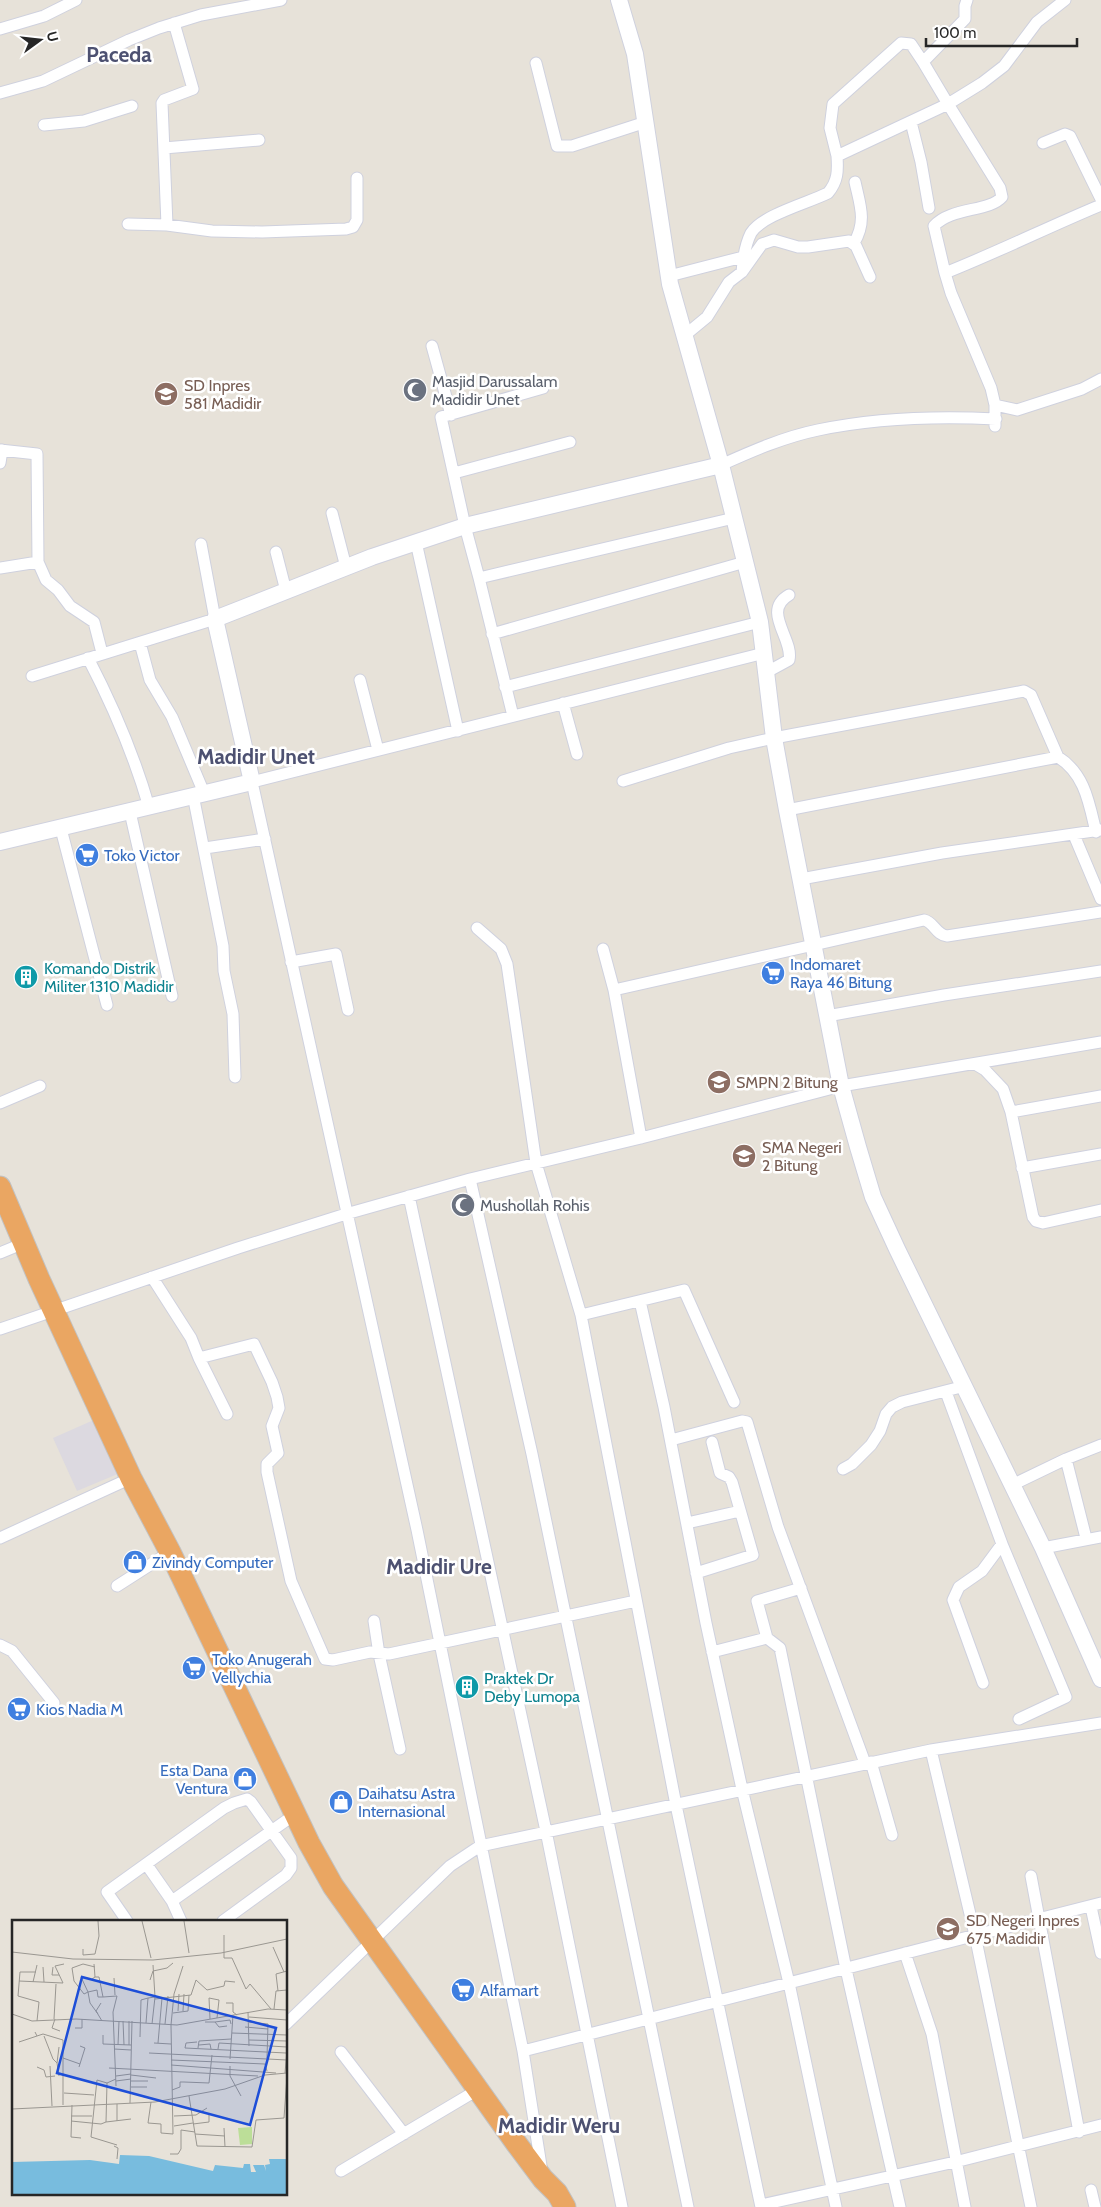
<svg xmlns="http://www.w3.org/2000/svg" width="1101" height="2207" viewBox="0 0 1101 2207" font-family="Cabin,sans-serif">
	<rect width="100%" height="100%" fill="#e7e2d9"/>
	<path fill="#dcd9e0" d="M 96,1419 L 120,1473 L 77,1491 L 53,1438 Z"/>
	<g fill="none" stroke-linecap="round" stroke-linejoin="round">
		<g stroke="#cfd1de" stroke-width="13">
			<path id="street" d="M 0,29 L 44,16 L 76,0
				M 536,63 L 557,146 L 572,146 L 646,122
				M 0,93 L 43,81 L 129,40 L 159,28 L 201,15 L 281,0
				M 911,122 L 921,162 L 929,208
				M 44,125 L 84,121 L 132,106
				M 1043,143 L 1065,134 L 1070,136 L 1101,199
				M 164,148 L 259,140
				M 837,156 L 830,128 L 833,104 L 901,43 L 911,44 L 923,62
				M 128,224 L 167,225 L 212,231 L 262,232 L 346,229 L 353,227 L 357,220 L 357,178
				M 167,225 L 162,103 L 164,100 L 193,89 L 174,23
				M 854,243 C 867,221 860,205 855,182
				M 742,272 C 743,259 745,245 751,233 C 762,215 808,203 828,193 C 838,181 838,171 837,156 L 948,104 L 923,62 L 965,19 L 965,6 L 967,0
				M 945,273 L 934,226 C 951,207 989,212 1002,197 L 1000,188 L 948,104 L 982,83 L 1004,66 L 1037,22 L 1065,0
				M 669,276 L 743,257
				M 684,336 L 707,317 L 729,282 L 742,272 L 762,244 L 774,240 L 798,247 L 808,247 L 849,241 L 856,246 L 870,277
				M 432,346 L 451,415
				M 995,405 L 1017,410 L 1082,389 L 1101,379
				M 995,426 L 995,405 L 991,388 L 951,293 L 945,273 C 998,252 1048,227 1101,205
				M 0,450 L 37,454 L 38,562 L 46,580 L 58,590 L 70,606 L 94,622 L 102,653
				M 0,463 L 2,450
				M 721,465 C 752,451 784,437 818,430 C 876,418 937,416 996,419
				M 454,473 L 570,442
				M 332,513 L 346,567
				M 416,542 L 458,731
				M 276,552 L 286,591
				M 0,568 L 38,562
				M 479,578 L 734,518
				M 492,634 L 745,562
				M 140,643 L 150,680 L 172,717 L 204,793
				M 88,658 C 113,706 134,755 149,807
				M 767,672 L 789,660 C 794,639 761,611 789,595
				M 32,676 L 215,619 L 201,544
				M 360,680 L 378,750
				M 505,687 L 760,622
				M 563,703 L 577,754
				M 513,716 L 479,578 L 465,526 L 441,417 L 543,388
				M 623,781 L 729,748 L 774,738 L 1024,691 L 1031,695 L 1058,757
				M 193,795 L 223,946 L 224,971 L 233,1014 L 235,1077
				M 787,810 L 1058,757 C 1085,774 1089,803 1096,832
				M 130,812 L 172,996
				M 61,829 L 107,1005
				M 1074,835 L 1101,899
				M 205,848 L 265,839
				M 801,879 L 942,853 L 1101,830
				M 477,928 L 501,949 L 507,964 L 536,1163 L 581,1315 L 676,1805 L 761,2207
				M 603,949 L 614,990 L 641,1138
				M 291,962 L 336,954 L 348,1010
				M 614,990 L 924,920 C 934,922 936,935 947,936 L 1101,912
				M 827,1016 L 944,995 L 1101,971
				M 975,1064 L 985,1070 L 1003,1089 L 1011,1112 L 1033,1217 L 1036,1221 L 1043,1223 L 1101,1210
				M 0,1103 L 40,1086
				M 1011,1112 L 1101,1096
				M 1022,1168 L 1101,1154
				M 470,1179 L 532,1454 L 688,2207
				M 409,1196 L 546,1831 L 622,2207
				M 0,1253 L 24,1243
				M 152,1277 L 191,1338 L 199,1358 L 254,1344 L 272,1382 L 277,1397 L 279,1408 L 272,1426 L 278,1453 L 267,1464 L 267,1472 L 291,1581 L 325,1659 L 333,1660 L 370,1652 L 389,1654 L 636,1601
				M 640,1301 L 664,1407 L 706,1623 L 742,1789 L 789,1983 L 836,2207
				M 581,1315 L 684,1290 L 734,1402
				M 0,1329 L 238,1248 L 346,1214 L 470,1179 L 641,1138 L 841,1086 L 1101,1042
				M 199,1358 L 227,1414
				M 946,1392 L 1002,1544 L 982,1571 L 959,1587 L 953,1600 L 983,1683
				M 671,1440 L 742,1421 L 747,1422 L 778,1527 L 865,1763
				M 1066,1459 L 1086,1538
				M 843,1469 L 852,1464 L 871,1445 L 880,1431 L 886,1414 L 892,1407 L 902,1402 L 965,1386
				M 1012,1485 L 1066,1459 L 1101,1445
				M 687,1523 L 740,1511
				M 0,1538 L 131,1478
				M 1002,1544 L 1066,1697 L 1019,1719
				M 1043,1548 L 1101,1537
				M 696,1573 L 753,1555 L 732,1482 L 729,1477 L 720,1473 L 712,1442
				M 117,1586 L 170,1552
				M 374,1621 L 379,1654 L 400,1749
				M 767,1638 L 757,1601 L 801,1588
				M 0,1645 L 12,1651 L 54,1703
				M 712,1652 L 767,1638 L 780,1648 L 846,1969 L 900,2207
				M 931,1750 L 975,1935 L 1031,2207
				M 871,1762 L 892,1835
				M 148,1863 L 149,1868 L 172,1901 L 181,1921
				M 1031,1876 L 1079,2132
				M 172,1901 L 294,1815
				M 1091,1907 L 1101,1953
				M 127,1921 L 107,1892 L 224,1808 L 234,1803 L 247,1799 L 251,1802 L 291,1858 L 291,1868 L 286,1875 L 223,1921
				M 905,1953 L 932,2034 L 965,2207
				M 286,2024 L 450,1866 L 480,1846 L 931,1750 L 1101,1723
				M 523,2051 L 1101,1903
				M 341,2052 L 404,2134
				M 341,2171 L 479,2089
				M 542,2172 L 523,2051 L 417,1530 L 252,782 L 764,653
				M 1091,2190 L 1095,2207
				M 761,2205 L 955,2162 L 1101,2125"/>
		</g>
		<g stroke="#cfd1de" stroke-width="18">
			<path id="secondary" d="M 619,0 L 635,54 L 670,284 L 721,465 L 760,622 L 774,738 L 787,810 L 841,1086 L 858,1147 L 873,1197 L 897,1249 L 1043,1548 L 1101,1679
				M 0,842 L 252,782 L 215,619 L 372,557 L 465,526 L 721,465"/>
		</g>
		<g stroke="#c2c2c2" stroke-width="23">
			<path id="highway" d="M 0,1187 L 39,1279 L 131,1478 L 170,1552 L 309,1843 L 333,1886 L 516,2143 L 543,2179 L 557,2193 L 565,2207"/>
		</g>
		<use href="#street" stroke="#fff" stroke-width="11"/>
		<use href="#secondary" stroke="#fff" stroke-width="16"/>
		<use href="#highway" stroke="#eaa662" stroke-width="21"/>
	</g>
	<defs>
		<g id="mosque-disc" transform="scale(1.25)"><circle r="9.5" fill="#6b7280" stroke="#fff"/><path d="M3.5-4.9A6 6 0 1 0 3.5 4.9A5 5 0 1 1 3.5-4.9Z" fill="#fff"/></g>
		<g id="school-disc" transform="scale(1.25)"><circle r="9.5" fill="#8d6e63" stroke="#fff"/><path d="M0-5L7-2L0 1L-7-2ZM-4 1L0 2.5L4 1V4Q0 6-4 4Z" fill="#fff"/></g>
		<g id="supermarket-disc" transform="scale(1.25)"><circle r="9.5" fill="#3f7fe0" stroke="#fff"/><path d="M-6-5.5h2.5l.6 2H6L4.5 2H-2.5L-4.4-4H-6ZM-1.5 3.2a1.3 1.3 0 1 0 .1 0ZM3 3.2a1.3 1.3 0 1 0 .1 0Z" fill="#fff"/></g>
		<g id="building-disc" transform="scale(1.25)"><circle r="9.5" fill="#0f9aa8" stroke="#fff"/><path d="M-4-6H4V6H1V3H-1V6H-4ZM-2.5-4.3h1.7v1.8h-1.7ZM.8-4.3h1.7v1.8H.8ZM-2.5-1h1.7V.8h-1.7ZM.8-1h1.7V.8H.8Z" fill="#fff"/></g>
		<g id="shop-disc" transform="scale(1.25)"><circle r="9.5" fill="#3f7fe0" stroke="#fff"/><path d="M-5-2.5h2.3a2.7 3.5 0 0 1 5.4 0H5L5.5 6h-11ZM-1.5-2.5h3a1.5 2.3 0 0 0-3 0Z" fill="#fff"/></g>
	</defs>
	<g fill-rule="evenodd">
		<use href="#mosque-disc" x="415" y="390"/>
		<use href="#school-disc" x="166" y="394"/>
		<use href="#supermarket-disc" x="87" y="855"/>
		<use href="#supermarket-disc" x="773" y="973"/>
		<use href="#building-disc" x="26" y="977"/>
		<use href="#school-disc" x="719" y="1082"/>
		<use href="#school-disc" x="744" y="1156"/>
		<use href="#mosque-disc" x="463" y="1205"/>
		<use href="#shop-disc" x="135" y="1562"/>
		<use href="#supermarket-disc" x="194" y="1668"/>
		<use href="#building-disc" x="467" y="1687"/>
		<use href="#supermarket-disc" x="19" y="1709"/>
		<use href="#shop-disc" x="245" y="1779"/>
		<use href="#shop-disc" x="341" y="1802"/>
		<use href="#school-disc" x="948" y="1929"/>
		<use href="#supermarket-disc" x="463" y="1990"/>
	</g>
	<g text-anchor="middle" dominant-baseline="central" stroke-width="5" stroke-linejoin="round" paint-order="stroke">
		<g font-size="16" fill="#5b616d" stroke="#fff" text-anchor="start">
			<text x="432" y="381">Masjid Darussalam<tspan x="432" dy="18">Madidir Unet</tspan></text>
			<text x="480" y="1205">Mushollah Rohis</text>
		</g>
		<g font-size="16" fill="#785e54" stroke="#fff" text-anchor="start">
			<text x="184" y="385">SD Inpres<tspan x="184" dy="18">581 Madidir</tspan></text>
			<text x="736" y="1082">SMPN 2 Bitung</text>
			<text x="762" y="1147">SMA Negeri<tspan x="762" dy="18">2 Bitung</tspan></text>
			<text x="966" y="1920">SD Negeri Inpres<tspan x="966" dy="18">675 Madidir</tspan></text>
		</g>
		<g font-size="16" fill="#366cbe" stroke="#fff" text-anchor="start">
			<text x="104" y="855">Toko Victor</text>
			<text x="790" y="964">Indomaret<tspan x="790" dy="18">Raya 46 Bitung</tspan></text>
			<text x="152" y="1562">Zivindy Computer</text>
			<text x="212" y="1659">Toko Anugerah<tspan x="212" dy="18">Vellychia</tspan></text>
			<text x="36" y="1709">Kios Nadia M</text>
			<text x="228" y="1770" text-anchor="end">Esta Dana<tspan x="228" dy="18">Ventura</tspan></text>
			<text x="358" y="1793">Daihatsu Astra<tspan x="358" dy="18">Internasional</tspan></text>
			<text x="480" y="1990">Alfamart</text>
		</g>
		<g font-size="16" fill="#0d838f" stroke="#fff" text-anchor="start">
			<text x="44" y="968">Komando Distrik<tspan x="44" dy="18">Militer 1310 Madidir</tspan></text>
			<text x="484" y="1678">Praktek Dr<tspan x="484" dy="18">Deby Lumopa</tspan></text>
		</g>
		<g font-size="21" font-weight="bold" fill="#4d5171" stroke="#fff">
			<text x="119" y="54">Paceda</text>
			<text x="256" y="756">Madidir Unet</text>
			<text x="439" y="1566">Madidir Ure</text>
			<text x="559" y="2125">Madidir Weru</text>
		</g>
	</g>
	<g transform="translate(12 1920)">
		<rect width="275" height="275" fill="#e7e2d9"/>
		<path d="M 240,207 L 240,224 L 228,225 L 226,208 Z" fill="#bcde98"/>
		<path d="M 108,235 L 137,236 L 201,251 L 203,245 L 231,248 L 232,244 L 238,244 L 239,252 L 244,252 L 241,245 L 252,245 L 254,251 L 253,245 L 258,244 L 257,239 L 275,239 L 275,274 L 0,274 L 0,242 L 78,240 L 107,244 Z" fill="#78bcde"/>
		<path fill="none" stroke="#9a9791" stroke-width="1" d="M 130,1 L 139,38M 172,1 L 177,33M 212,15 L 212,38 L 220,38 L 234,69 L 238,64 L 259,89M 261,27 L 272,52M 71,29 L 71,35 L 83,34 L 87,16 L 86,1M 0,32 L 61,39 L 141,40 L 209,33 L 275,19M 31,47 L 32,62M 41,47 L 40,55 L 47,55M 83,47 L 71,44 L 60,48 L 62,61 L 72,74 L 76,72 L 78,83 L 86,94M 24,52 L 8,52 L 6,76 L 27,82 L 25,101M 69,57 L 76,72 L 85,70 L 86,77 L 91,77M 83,57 L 87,57 L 91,77 L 105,76M 102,58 L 103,75M 80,59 L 83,57 L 82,44M 138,60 L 141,51 L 155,48 L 161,43M 7,61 L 51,63 L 43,46 L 52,44M 21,62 L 25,45M 266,71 L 264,54 L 275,51M 143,79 L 179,75 L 184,60 L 195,70 L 212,66 L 213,61 L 223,62M 89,83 L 84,91 L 90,101M 214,83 L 221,83 L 221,92 L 225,95M 262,89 L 264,71 L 275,70M 166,91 L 167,74M 171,91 L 172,74M 236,92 L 237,126M 161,93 L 176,91 L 177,75M 0,94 L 20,101 L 64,99 L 165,105 L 256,89 L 275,90M 237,97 L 275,100M 42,99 L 44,64M 43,99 L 40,108 L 48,111M 198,99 L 197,78 L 207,80 L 205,98M 111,101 L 112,125M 193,102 L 203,102 L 207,107 L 215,106M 203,102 L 218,100 L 219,104M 237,102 L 256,104 L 255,138M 134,103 L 136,78 L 143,77M 140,104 L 143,77 L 141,45M 153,104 L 156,76M 233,107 L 256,109M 63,108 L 70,108 L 70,99M 23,112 L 25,116 L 31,114 L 51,120 L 51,185M 220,113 L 275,115M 91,115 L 91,124 L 119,125M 32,116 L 41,139 L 45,143 L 47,156M 128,117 L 129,80 L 136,78M 237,120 L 275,121M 7,122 L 25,116M 142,123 L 159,124M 146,123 L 150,78M 106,125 L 107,101M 117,125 L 117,101M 187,125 L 198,124 L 199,129M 173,128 L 274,133M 173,128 L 174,123 L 185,122M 186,128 L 187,121 L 219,119M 102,129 L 119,130M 206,129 L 207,123 L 275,127M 137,133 L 275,140M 51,138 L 68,144M 218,139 L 221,95M 159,140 L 253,144 L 255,151M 45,143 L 47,127M 159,145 L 264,153M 38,146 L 40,186M 218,146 L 218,156 L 229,176M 25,147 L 32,150 L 34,157 L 43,156M 67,147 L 73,128 L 68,126M 97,148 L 246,156M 273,153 L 275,130M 119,155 L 144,158M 104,156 L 119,154M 104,159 L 95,163 L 85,160 L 79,217 L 105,225M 104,161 L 119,159M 119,161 L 136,161M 95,163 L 94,202 L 119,199M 104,166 L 101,92 L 105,76M 119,167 L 135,167M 160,170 L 168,167 L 168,162 L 172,162 L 197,163 L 200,135M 52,173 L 82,175M 177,176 L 185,226 L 240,227 L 244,200 L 272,198 L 275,156M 139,182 L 136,203 L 149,204 L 149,213 L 161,214 L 159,105 L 162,74 L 171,46M 118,183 L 120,101M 60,185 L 59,217 L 69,218M 0,189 L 143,182 L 213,169 L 253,155 L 275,153M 59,196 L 80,196M 162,196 L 184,195 L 195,188M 59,201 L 89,204 L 94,202M 105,201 L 105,184M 181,204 L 197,202 L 197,195M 162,206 L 181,203M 212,208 L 213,227M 183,214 L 213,216M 102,226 L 106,228 L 105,239M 158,234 L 166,234 L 169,229 L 169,210 L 183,212"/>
		<path fill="#1d4ed8" fill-opacity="0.15" stroke="#1d4ed8" stroke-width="2.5" d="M 70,57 L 264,108 L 238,205 L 45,153 Z"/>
		<rect width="275" height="275" fill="none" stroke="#262626" stroke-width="2.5"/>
	</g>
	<g transform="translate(40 40) rotate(75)" stroke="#ffffff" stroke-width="4" paint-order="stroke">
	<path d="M0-4L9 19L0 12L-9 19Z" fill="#262626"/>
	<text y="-8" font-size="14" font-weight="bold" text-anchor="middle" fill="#262626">U</text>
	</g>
	<path d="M926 38v8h151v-8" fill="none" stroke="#262626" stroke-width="2.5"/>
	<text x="934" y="38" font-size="15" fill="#262626" stroke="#ffffff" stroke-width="4" paint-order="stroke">100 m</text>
</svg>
